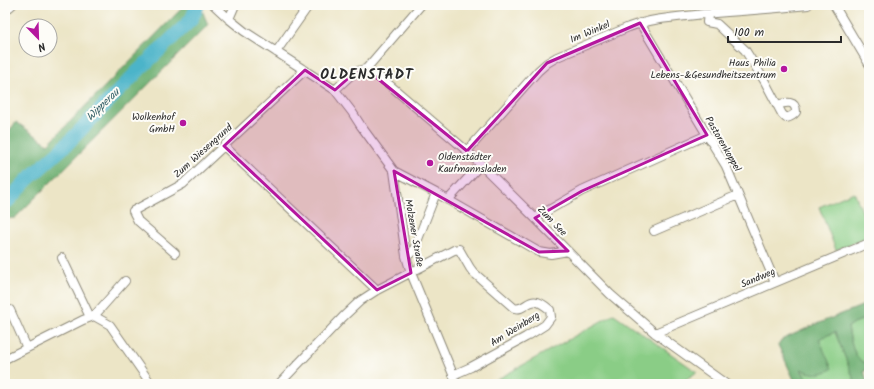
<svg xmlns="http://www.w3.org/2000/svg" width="874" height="389" viewBox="0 0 874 389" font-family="Kalam,sans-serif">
	<rect width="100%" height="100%" fill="#fdfcf7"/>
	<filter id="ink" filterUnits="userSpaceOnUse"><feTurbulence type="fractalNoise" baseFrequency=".025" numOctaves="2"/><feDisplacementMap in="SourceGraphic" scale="8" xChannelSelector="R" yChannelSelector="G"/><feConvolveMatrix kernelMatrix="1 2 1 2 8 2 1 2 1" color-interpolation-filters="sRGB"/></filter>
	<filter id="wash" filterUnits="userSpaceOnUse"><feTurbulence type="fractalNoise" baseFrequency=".012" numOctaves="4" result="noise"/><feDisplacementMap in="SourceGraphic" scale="16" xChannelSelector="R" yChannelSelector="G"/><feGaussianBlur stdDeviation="0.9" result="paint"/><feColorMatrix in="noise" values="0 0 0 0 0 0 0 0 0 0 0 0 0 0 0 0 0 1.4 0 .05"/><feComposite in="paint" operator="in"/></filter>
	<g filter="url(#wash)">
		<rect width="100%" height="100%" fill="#ece5c6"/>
		<path fill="#8acd86" stroke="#5a7c58" d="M 854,192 L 869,228 L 869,237 L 836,250 L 819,207 Z
			M 614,314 L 697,372 L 679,384 L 489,384 Z
			M 869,317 L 869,364 C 866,363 863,362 860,360 C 852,353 850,337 848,327 L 854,323 Z
			M 835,332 L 855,382 L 851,384 L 832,384 L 830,381 L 824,384 L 809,384 L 801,368 L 809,373 L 819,338 Z"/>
		<path fill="#6fb073" stroke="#4d6e4f" d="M 185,5 L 200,5 L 208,25 L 15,218 L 5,219 L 5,136 L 16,122 L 48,144 Z
			M 869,303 L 869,317 L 854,323 L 848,327 C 850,337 852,353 860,360 C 863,362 866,363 869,364 L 869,369 L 864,371 L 868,384 L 857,384 L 855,382 L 835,332 L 819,339 L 832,369 C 820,375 813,375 801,369 L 809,384 L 796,384 L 778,345 L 781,340 L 814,325 Z"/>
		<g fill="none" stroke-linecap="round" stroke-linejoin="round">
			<path stroke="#4bb4c9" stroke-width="14" d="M 5,201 L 8,201 L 27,180 L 66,145 L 139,70 L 191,20 L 198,5"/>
		</g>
	</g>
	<g filter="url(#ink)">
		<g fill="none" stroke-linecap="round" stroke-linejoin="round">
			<g stroke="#8c8878" stroke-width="10">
				<path id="minor" d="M 214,5 L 229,19 L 244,31 L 335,90 L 352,112 L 361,126 L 394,171 L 406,256 L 411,273 L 457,384
					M 834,5 L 869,64
					M 5,11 L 12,5
					M 708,14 L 707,22 L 717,24 L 745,50 L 764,80 L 782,114 L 786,118 C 791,117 793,116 796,112 C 796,100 786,102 777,105
					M 711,14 L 721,5
					M 229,19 L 235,5
					M 640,23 L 707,135 L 726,166 L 775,282
					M 276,52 L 309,5
					M 366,69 L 385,81 L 467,151 L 535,218 L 610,294 L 655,333 L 726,384
					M 366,69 L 421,5
					M 335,90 C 344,82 353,70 366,69
					M 224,146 L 377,290
					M 467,151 L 538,71 L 547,63 L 557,57 L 629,27 C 653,18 679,17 704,14 C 739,11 773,9 808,5
					M 394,171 L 436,193 L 539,252 L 551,254 L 568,251
					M 448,200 L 481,164
					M 535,218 L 582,191 L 707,135
					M 654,231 L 738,195
					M 175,253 L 138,221 L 133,211 L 183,184 L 305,70
					M 406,256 L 413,252 L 436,193
					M 62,258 L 90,317
					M 10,310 L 27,348
					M 94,316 L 125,281
					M 655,333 L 869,243
					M 5,359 L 83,320 L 94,316 L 110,325 L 151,384
					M 279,384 L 343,317 L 360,301 L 377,290 L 454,250 L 459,249 L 470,268 L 473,272 L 514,308 C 528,312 528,290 550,310 L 551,317 L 545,325 L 526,337 L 471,367 L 453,375"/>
			</g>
			<use href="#minor" stroke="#fff" stroke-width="8"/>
		</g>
	</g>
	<path fill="#b5179e" fill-opacity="0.2" stroke="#b5179e" stroke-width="3" stroke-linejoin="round" d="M 640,23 L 707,135 L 582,191 L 535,218 L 568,251 L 539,252 L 394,171 L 411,273 L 377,290 L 224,146 L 305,70 L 335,90 L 353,74 L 366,69 L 467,151 L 547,63 Z"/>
	<g fill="#b5179e" stroke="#fdfcf7" stroke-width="1.5">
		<circle cx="784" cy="69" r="4"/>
		<circle cx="183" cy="123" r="4"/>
		<circle cx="430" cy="163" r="4"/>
	</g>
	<g text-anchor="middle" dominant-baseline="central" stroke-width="4" stroke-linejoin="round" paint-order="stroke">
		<g font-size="10" fill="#2b2b2b" stroke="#fdfcf7">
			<text transform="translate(590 32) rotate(-23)">Im Winkel</text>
			<text transform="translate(723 144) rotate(60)">Pastorenkoppel</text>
			<text transform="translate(203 151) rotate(-42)">Zum Wiesengrund</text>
			<text transform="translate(552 221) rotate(46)">Zum See</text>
			<text transform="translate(414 233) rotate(80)">Molzener Straße</text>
			<text transform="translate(758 278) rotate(-23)">Sandweg</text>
			<text transform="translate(515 329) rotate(-32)">Am Weinberg</text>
		</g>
		<g font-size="10" fill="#2b2b2b" stroke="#fdfcf7" text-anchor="end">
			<text x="776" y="63">Haus Philia<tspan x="776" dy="12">Lebens-&amp;Gesundheitszentrum</tspan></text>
			<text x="175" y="117">Wolkenhof<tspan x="175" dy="12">GmbH</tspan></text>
			<text x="438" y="157" text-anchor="start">Oldenstädter<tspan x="438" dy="12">Kaufmannsladen</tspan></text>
		</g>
		<g font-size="11" font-style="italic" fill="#38626a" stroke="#fdfcf7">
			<text transform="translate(103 105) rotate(-44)">Wipperau</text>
		</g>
		<g font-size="14" font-weight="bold" letter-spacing="1" fill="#2b2b2b" stroke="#fdfcf7">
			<text x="367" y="75">OLDENSTADT</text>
		</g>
	</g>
	<rect width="874" height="389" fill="none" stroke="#fdfcf7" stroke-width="20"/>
	<g transform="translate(38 38) rotate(157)"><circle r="19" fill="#fdfcf7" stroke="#a9a8a5"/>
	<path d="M0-3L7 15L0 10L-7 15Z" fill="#b5179e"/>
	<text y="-6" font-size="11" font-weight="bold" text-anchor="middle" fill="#2b2b2b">N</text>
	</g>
	<path d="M728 36v6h113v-6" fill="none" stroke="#2b2b2b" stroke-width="2"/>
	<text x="734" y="36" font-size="12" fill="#2b2b2b" stroke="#fdfcf7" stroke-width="3" paint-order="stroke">100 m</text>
</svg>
